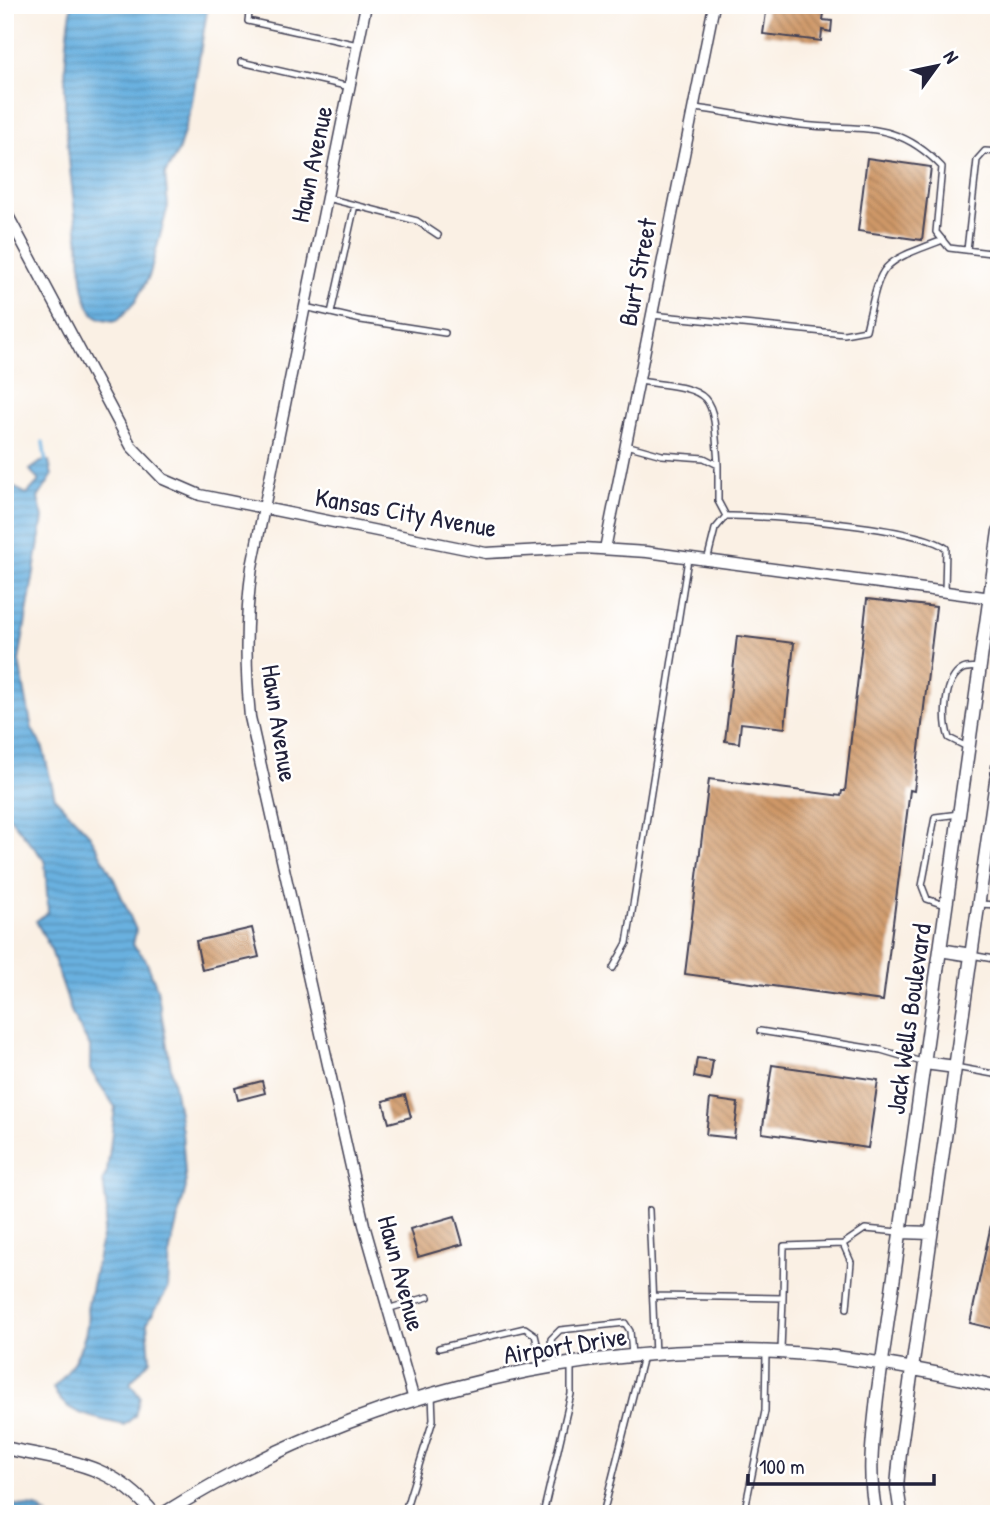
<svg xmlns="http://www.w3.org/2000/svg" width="1004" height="1519" viewBox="0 0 1004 1519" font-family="'Patrick Hand',sans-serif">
	<defs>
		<pattern id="water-rules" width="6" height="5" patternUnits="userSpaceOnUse" patternTransform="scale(1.75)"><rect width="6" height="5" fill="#69b1e0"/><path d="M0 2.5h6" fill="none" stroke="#5690b7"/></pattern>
		<pattern id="building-back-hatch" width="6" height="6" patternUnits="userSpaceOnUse" patternTransform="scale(1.75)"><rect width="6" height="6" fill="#cf9867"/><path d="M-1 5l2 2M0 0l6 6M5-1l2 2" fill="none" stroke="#a87c56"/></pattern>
	</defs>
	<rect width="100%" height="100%" fill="#fff"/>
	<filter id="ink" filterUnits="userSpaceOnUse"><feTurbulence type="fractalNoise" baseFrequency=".0143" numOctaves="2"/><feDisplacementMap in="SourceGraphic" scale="14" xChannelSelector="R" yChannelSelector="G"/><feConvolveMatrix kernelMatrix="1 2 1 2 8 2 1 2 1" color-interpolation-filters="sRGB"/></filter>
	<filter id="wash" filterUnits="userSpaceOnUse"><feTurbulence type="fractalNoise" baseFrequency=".00686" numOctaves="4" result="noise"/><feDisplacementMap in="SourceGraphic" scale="28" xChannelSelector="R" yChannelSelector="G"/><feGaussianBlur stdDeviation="1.57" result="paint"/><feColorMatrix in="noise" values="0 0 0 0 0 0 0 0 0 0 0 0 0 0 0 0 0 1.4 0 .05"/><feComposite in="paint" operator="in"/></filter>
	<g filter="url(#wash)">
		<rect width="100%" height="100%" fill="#faf0e4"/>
		<path fill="url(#water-rules)" stroke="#466a8e" stroke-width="2" d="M 72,5 L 208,5 L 191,108 L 178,152 L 165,174 L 168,206 L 149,277 L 135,302 L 117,321 C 105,320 95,319 90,308 C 80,289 82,266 79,245 C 69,164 57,86 72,5 Z
			M 49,461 L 52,476 L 38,498 L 43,518 L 19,661 L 32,729 L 43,748 L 55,798 L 90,835 L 113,877 L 136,930 L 133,945 L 145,958 L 157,988 L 182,1131 L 186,1187 L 170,1250 L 168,1289 L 147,1323 L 150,1360 L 130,1383 L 140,1397 L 135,1416 L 124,1425 C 97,1418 65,1416 53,1388 C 72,1371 91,1335 87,1309 L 107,1213 L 103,1180 L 107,1172 L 115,1107 L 90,1070 L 90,1047 L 72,1014 L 51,950 L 36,921 L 48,912 L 45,861 L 5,812 L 5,483 L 27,494 L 39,481 L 30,470 L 41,462 Z
			M 5,1504 L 36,1507 L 46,1514 L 5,1514 Z"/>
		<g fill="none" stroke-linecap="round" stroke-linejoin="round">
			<path stroke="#69b1e0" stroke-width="3.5" d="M 43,442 L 46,464"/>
		</g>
		<g id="blocks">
			<path fill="url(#building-back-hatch)" d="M 767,5 L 825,5 L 823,20 L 832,21 L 831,32 L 822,30 L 821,41 L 763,34 Z
				M 867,158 L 931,167 L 922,240 L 858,231 Z
				M 867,599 L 936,607 L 914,791 L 910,790 L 883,1001 L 685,974 L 709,779 L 841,796 L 842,791 L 845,791 Z
				M 737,636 L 794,643 L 785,728 L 741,723 L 739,743 L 725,741 Z
				M 252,928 L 259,957 L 202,970 L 196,941 Z
				M 697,1058 L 713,1060 L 710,1080 L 694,1077 Z
				M 772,1065 L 878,1080 L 868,1148 L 762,1133 Z
				M 262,1081 L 265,1093 L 238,1100 L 235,1088 Z
				M 405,1095 L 411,1117 L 389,1123 L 383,1101 Z
				M 710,1099 L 738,1103 L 734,1138 L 706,1135 Z
				M 994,1211 L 999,1212 L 999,1330 L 970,1323 Z
				M 455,1216 L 463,1244 L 418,1257 L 410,1229 Z"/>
		</g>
	</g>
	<g filter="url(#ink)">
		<use href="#blocks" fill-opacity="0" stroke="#424154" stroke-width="2"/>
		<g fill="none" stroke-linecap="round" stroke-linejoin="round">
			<g stroke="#424154" stroke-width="8">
				<path id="service" d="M 250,5 L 248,21 L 358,45
					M 241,62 L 350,87
					M 694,108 C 730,112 765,121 802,125 C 861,132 895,118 942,167 L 936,232 L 949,248 L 999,254
					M 327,198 L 417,221 L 438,235
					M 967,250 L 977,160 L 985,151 L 999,152
					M 305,307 L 361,320 L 445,333
					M 331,313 L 355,205
					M 652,315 L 844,334 L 866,330 C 882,261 877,265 943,240
					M 639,381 C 714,391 713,389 718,465
					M 626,445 L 662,455 L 704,458 L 718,465 L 718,501 L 726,516
					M 707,561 L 715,529 L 726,516 C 767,515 917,527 946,548 L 945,591
					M 967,747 L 949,738 C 943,721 943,679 963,669 C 967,667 975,668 980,667
					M 978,904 L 999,905
					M 944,905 L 927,899 L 922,886 L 935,817 L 959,814
					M 971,955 L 999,960
					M 613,968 L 627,943 L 688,559
					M 760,1031 L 881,1050 L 925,1063
					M 955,1067 L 999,1075
					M 649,1210 L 655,1355
					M 843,1244 L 851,1262 L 847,1308
					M 653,1296 L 783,1298 L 781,1350
					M 783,1298 L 784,1246 L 843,1244 L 865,1229 L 899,1232
					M 387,1309 L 428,1297
					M 439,1348 L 525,1328 L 535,1335 L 543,1368
					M 556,1366 L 551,1339 L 560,1330 L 625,1323 L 630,1331 L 632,1355
					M 404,1514 L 433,1420 L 432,1394
					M 543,1514 L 571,1394 L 571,1366
					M 603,1514 L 643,1356
					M 744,1514 L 765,1411 L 766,1352"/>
			</g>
			<g stroke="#424154" stroke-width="13">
				<path id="minor" d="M 366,5 L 252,567 C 245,617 245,666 250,717 L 364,1225 L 414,1400
					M 5,210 L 131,446 L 163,479 L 200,495 L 486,553 L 584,548 L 647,552 L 999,599
					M 605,549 L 714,5"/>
			</g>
			<g stroke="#424154" stroke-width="15">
				<path id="tertiary" d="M 940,950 L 971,955
					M 925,1063 L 955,1067
					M 901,1232 L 931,1233
					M 5,1448 C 67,1462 112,1462 154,1514
					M 163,1514 C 345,1400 564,1343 779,1352 C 853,1356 927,1370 999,1387
					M 876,1514 C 867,1474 873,1437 877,1397 L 999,531
					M 901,1514 L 897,1487 L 900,1453 L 999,760"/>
			</g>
			<use href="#service" stroke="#fff" stroke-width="5"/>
			<use href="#minor" stroke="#fff" stroke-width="10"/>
			<use href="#tertiary" stroke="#fff" stroke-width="12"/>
		</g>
	</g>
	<g text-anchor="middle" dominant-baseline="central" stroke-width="5" stroke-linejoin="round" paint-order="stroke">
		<g font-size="26" fill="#22223b" stroke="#fff">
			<text transform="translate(311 164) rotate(-78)">Hawn Avenue</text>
			<text transform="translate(637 272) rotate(-79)">Burt Street</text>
			<text transform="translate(406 512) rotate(10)">Kansas City Avenue</text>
			<text transform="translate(280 723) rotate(81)">Hawn Avenue</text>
			<text transform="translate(908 1019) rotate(-82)">Jack Wells Boulevard</text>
			<text transform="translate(402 1273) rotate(75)">Hawn Avenue</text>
			<text transform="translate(565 1345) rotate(-9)">Airport Drive</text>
		</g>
	</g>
	<rect width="1004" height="1519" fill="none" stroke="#fff" stroke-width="28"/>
	<g transform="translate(937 66) rotate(57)" stroke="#ffffff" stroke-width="5" paint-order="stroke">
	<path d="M0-5L12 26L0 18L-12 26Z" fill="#22223b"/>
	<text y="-10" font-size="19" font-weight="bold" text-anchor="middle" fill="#22223b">N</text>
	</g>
	<path d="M748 1474v10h186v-10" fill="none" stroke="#22223b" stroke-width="3.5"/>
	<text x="759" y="1474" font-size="21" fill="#22223b" stroke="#ffffff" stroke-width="5" paint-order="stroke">100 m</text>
</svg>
